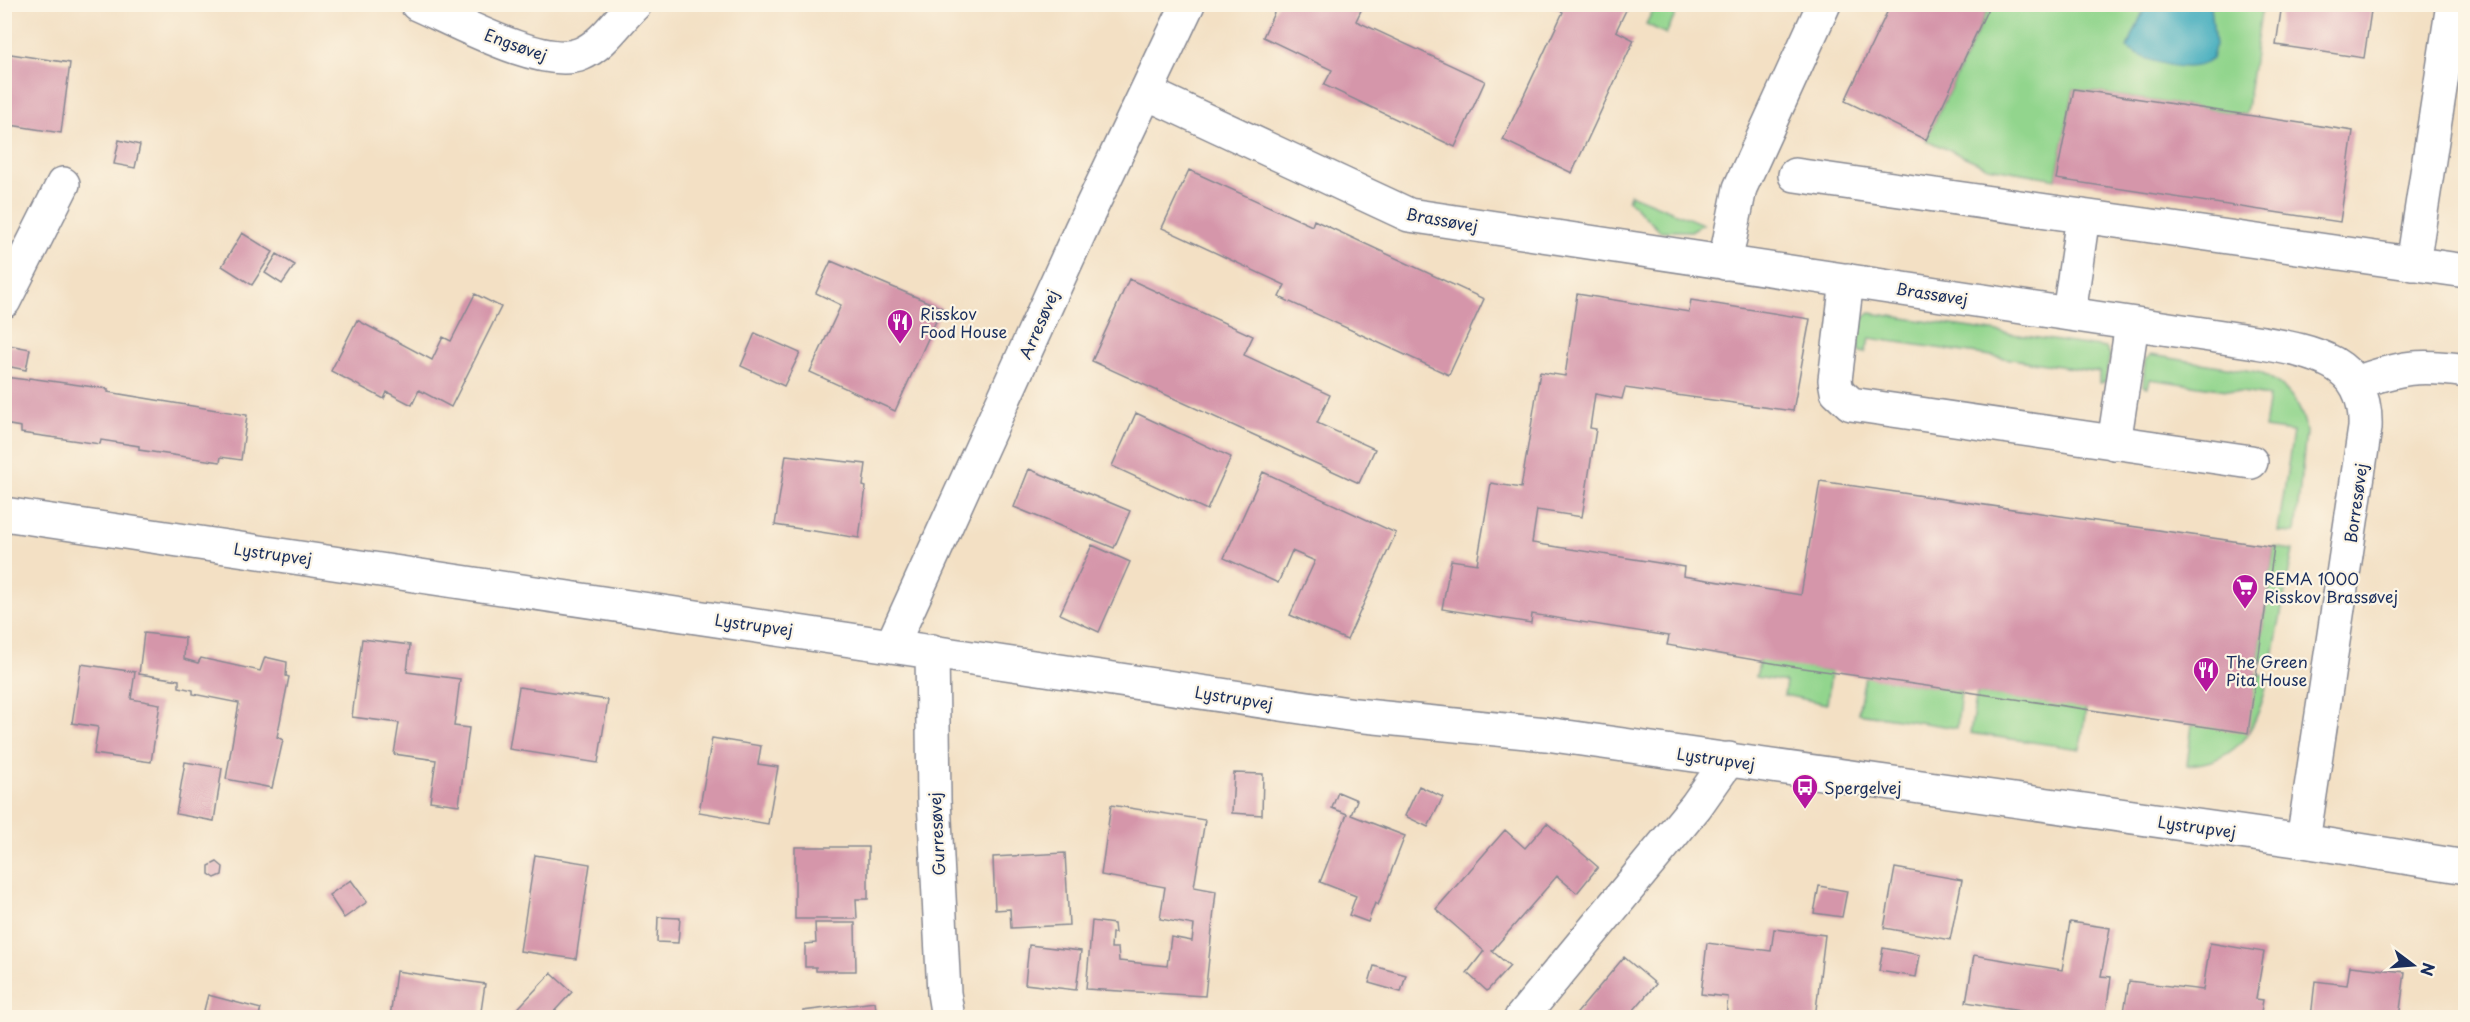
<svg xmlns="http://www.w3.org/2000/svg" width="2470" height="1022" viewBox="0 0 2470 1022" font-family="'Playpen Sans',sans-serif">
	<rect width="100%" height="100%" fill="#fcf5e5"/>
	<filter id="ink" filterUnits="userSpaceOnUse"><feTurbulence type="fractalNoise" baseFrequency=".0167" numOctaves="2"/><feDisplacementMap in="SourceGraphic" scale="12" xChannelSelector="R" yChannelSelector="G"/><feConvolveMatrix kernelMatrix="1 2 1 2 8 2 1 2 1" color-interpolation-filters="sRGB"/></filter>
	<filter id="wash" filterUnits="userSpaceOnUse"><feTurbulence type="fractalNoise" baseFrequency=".008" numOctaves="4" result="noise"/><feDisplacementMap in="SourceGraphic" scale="24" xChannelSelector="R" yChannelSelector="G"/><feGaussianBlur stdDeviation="1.35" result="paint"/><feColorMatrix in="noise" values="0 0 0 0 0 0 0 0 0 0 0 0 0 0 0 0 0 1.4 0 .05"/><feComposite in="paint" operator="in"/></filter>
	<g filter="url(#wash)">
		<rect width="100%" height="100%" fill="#f3e0c4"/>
		<path fill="#92d58d" stroke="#568276" stroke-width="1.5" d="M 1656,5 L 1680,5 L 1666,34 L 1646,24 Z
			M 1990,5 L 2262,5 L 2246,115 L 2074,89 L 2056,179 L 1988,167 L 1926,140 Z
			M 1630,194 L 1703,224 L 1691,231 L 1660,231 L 1628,200 Z
			M 1870,313 L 2106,348 L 2110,355 L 2105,382 L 2099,383 L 2099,372 L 1870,338 L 1865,353 L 1860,352 L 1858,348 L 1862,319 Z
			M 2151,355 L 2258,372 C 2284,382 2304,405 2306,433 L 2295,533 L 2278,532 L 2293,432 L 2264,428 L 2269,396 L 2150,379 L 2148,387 L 2143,386 L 2145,360 Z
			M 2274,547 L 2293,550 L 2272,662 L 2258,660 Z
			M 1760,659 L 1831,672 L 1827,704 L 1784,695 L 1786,682 L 1756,677 Z
			M 2256,674 L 2269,676 C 2258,724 2243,762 2187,765 L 2192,725 Z
			M 1865,676 L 1961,691 L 1957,728 L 1858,713 Z
			M 1977,693 L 2086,708 L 2080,749 L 1970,733 Z"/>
		<path fill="#3facbd" stroke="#2d6e8e" stroke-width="1.5" d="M 2146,5 L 2211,5 L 2215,46 L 2212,59 C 2192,76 2147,62 2127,48 Z"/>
		<g id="blocks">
			<path fill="#d596aa" d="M 1278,4 L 1364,4 L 1356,21 L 1485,81 L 1455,147 L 1324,85 L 1332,70 L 1263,37 Z
				M 1548,4 L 1629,4 L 1616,31 L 1634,40 L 1572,173 L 1503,140 L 1563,12 Z
				M 1891,4 L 1990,4 L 1926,140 L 1845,101 Z
				M 2282,4 L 2372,4 L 2364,58 L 2276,45 Z
				M 4,53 L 70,63 L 61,133 L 4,124 Z
				M 2074,89 L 2353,131 L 2340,222 L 2056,179 Z
				M 119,140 L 140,145 L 135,168 L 114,164 Z
				M 1189,170 L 1312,226 L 1314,220 L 1484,299 L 1449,375 L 1279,297 L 1285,285 L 1162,228 Z
				M 242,233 L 273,252 L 252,285 L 222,266 Z
				M 277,254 L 295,265 L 282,284 L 265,273 Z
				M 831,261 L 942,308 L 895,411 L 810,372 L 841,305 L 816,293 Z
				M 1129,279 L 1253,336 L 1244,355 L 1330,395 L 1317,423 L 1375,449 L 1359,483 L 1092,361 Z
				M 475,294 L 501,307 L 451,407 L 419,390 L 412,405 L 387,392 L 384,399 L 331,371 L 357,320 L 432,360 L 443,337 L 451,341 Z
				M 1577,294 L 1689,312 L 1691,300 L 1810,319 L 1793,411 L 1625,388 L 1622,399 L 1595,394 L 1590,428 L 1596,429 L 1582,517 L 1537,510 L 1532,543 L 1684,567 L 1683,576 L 1801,595 L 1820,481 L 2274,547 L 2248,733 L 1790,666 L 1667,645 L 1669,636 L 1532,614 L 1531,623 L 1442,609 L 1451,560 L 1477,564 L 1491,483 L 1521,488 L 1540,372 L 1565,376 Z
				M 755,333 L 800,353 L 784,386 L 741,366 Z
				M 9,345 L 30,349 L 26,370 L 6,366 Z
				M 4,377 L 28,380 L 29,378 L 108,389 L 108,392 L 247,415 L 241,460 L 221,457 L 220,462 L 139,450 L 139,446 L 101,440 L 100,444 L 21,433 L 21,427 L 4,424 Z
				M 1136,413 L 1231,457 L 1207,510 L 1112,466 Z
				M 786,455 L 866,464 L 863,486 L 866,487 L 859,538 L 775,525 Z
				M 1029,469 L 1130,511 L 1114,548 L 1014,507 Z
				M 1263,472 L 1396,533 L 1347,640 L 1290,615 L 1315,561 L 1292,551 L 1278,583 L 1224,558 Z
				M 1092,545 L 1130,562 L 1099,632 L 1060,614 Z
				M 144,633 L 185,638 L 184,659 L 198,663 L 201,658 L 260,671 L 265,657 L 287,662 L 286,676 L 289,677 L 277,737 L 283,740 L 272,788 L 226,779 L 239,703 L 193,694 L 193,690 L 179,687 L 179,680 L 139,674 Z
				M 362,639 L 410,645 L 407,672 L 460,679 L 454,726 L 469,728 L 459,805 L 430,801 L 436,760 L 394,754 L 399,723 L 352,717 Z
				M 81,664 L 135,672 L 131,699 L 160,704 L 151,762 L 94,754 L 98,727 L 72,723 Z
				M 519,687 L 608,700 L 598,763 L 509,749 Z
				M 712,738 L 761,746 L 758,764 L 778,767 L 768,824 L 699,812 Z
				M 185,762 L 222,768 L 214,821 L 176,814 Z
				M 1234,773 L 1263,774 L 1262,815 L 1232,813 Z
				M 1419,786 L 1443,797 L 1428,827 L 1405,816 Z
				M 1338,792 L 1357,800 L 1351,815 L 1405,836 L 1378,905 L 1375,903 L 1368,922 L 1349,915 L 1356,896 L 1320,882 L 1347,814 L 1332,808 Z
				M 1111,805 L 1205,820 L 1194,887 L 1216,891 L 1205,996 L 1086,989 L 1092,921 L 1114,924 L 1115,933 L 1112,933 L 1111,948 L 1118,948 L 1119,961 L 1167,966 L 1171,937 L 1192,941 L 1194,925 L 1160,919 L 1165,887 L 1101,875 Z
				M 1547,823 L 1598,867 L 1577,893 L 1557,876 L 1492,951 L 1510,966 L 1487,991 L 1467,973 L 1484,951 L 1436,909 L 1505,830 L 1525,848 Z
				M 795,847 L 868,847 L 868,899 L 856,899 L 857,919 L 795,919 Z
				M 1065,853 L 1069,925 L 1011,928 L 1010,909 L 995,910 L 993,857 Z
				M 535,855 L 590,864 L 576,959 L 520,951 Z
				M 217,862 L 223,867 L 222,875 L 215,878 L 209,874 L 209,866 Z
				M 1895,868 L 1962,880 L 1950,940 L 1884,928 Z
				M 351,880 L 367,902 L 344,918 L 329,895 Z
				M 1819,886 L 1847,891 L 1842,917 L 1814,913 Z
				M 658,917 L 680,918 L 678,943 L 657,942 Z
				M 2070,922 L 2110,928 L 2101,976 L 2111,977 L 2105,1018 L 2061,1018 L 1966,1002 L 1974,955 L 2062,970 Z
				M 815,923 L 855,923 L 856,971 L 816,971 L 816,967 L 805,967 L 805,944 L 816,943 Z
				M 1774,929 L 1825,935 L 1815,1018 L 1726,1018 L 1728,997 L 1701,994 L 1707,943 L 1771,951 Z
				M 2210,943 L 2264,952 L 2256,999 L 2263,1000 L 2260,1018 L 2123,1018 L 2129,981 L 2203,990 Z
				M 1029,945 L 1081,951 L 1076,990 L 1025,984 Z
				M 1883,948 L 1920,955 L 1916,977 L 1879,971 Z
				M 1624,957 L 1656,984 L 1627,1018 L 1573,1018 Z
				M 1374,966 L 1406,975 L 1401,992 L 1369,983 Z
				M 2350,966 L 2405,972 L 2399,1018 L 2311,1018 L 2315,981 L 2347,985 Z
				M 396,971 L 485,984 L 480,1018 L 390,1018 Z
				M 551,973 L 572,992 L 548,1018 L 509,1018 Z
				M 208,995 L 261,1009 L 258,1018 L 202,1018 Z
				M 875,1002 L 877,1018 L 793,1018 L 804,1015 L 803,1011 Z"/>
		</g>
	</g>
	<g filter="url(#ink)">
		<use href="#blocks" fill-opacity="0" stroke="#878891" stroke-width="1.5"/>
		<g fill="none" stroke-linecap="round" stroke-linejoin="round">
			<g stroke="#878891" stroke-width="36">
				<path id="minor" d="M 417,4 C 454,20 544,70 581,54 C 603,45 618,20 635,4
					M 1147,93 L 1409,215 L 2256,342 C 2310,351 2368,359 2365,428 L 2303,841
					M 1795,175 L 2466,271
					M 1725,263 L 1740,188 L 1824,4
					M 2413,264 L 2453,4
					M 1847,280 L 1835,380 L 1837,391 L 1851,404 L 2251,462
					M 4,301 L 63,184
					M 2069,314 L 2083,216
					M 2356,383 C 2400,367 2419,364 2466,371
					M 2114,443 L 2132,324
					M 4,514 L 1355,715 L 1546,734 L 2303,841 L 2466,867
					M 892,645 L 1081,229 L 1188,4
					M 932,651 L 934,800 L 944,993 L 948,1018
					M 1521,1018 L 1696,806 L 1729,759"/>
			</g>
			<use href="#minor" stroke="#fff" stroke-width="33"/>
		</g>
	</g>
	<defs>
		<g id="restaurant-pin" transform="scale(1.35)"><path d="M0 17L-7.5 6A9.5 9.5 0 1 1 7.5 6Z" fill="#b5179e" stroke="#fcf5e5"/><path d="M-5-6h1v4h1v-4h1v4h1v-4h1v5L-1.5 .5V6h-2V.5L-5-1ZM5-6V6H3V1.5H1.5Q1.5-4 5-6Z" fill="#fff"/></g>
		<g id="supermarket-pin" transform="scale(1.35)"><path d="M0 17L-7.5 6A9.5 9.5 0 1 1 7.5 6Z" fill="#b5179e" stroke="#fcf5e5"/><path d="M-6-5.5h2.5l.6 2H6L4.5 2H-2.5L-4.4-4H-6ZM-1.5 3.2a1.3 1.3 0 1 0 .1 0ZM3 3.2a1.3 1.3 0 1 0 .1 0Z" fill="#fff"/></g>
		<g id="bus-pin" transform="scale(1.35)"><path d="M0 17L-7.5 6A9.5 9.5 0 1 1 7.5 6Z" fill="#b5179e" stroke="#fcf5e5"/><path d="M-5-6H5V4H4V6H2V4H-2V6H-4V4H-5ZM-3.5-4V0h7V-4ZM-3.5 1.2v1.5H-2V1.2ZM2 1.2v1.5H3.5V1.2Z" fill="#fff"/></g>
	</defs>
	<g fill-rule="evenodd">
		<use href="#restaurant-pin" x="900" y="322"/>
		<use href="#supermarket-pin" x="2245" y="587"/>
		<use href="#restaurant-pin" x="2206" y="670"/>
		<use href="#bus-pin" x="1805" y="787"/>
	</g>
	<g text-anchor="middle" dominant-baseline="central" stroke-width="4.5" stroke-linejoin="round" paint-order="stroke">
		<g font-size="16" fill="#1b2f5e" stroke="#fcf5e5">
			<text transform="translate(516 44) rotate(20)">Engsøvej</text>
			<text transform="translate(1442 219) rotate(10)">Brassøvej</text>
			<text transform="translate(1932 293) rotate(9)">Brassøvej</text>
			<text transform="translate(1038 324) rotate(-66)">Arresøvej</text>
			<text transform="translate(2355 503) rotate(-82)">Borresøvej</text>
			<text transform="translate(273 553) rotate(8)">Lystrupvej</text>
			<text transform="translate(754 624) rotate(8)">Lystrupvej</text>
			<text transform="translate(1234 697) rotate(9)">Lystrupvej</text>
			<text transform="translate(1716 758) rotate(8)">Lystrupvej</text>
			<text transform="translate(2197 826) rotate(8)">Lystrupvej</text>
			<text transform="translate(936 834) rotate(-93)">Gurresøvej</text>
		</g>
		<g font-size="16" fill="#1b2f5e" stroke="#fcf5e5" text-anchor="start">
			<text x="920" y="313">Risskov<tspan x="920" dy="18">Food House</tspan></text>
			<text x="2264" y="578">REMA 1000<tspan x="2264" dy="18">Risskov Brassøvej</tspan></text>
			<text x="2226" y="661">The Green<tspan x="2226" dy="18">Pita House</tspan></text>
			<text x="1824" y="787">Spergelvej</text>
		</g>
	</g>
	<rect width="2470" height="1022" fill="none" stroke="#fcf5e5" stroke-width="24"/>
	<g transform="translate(2413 965) rotate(106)" stroke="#fcf5e5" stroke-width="4.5" paint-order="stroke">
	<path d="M0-4.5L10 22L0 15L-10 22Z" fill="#1b2f5e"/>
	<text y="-9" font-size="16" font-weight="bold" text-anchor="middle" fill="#1b2f5e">N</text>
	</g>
</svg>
